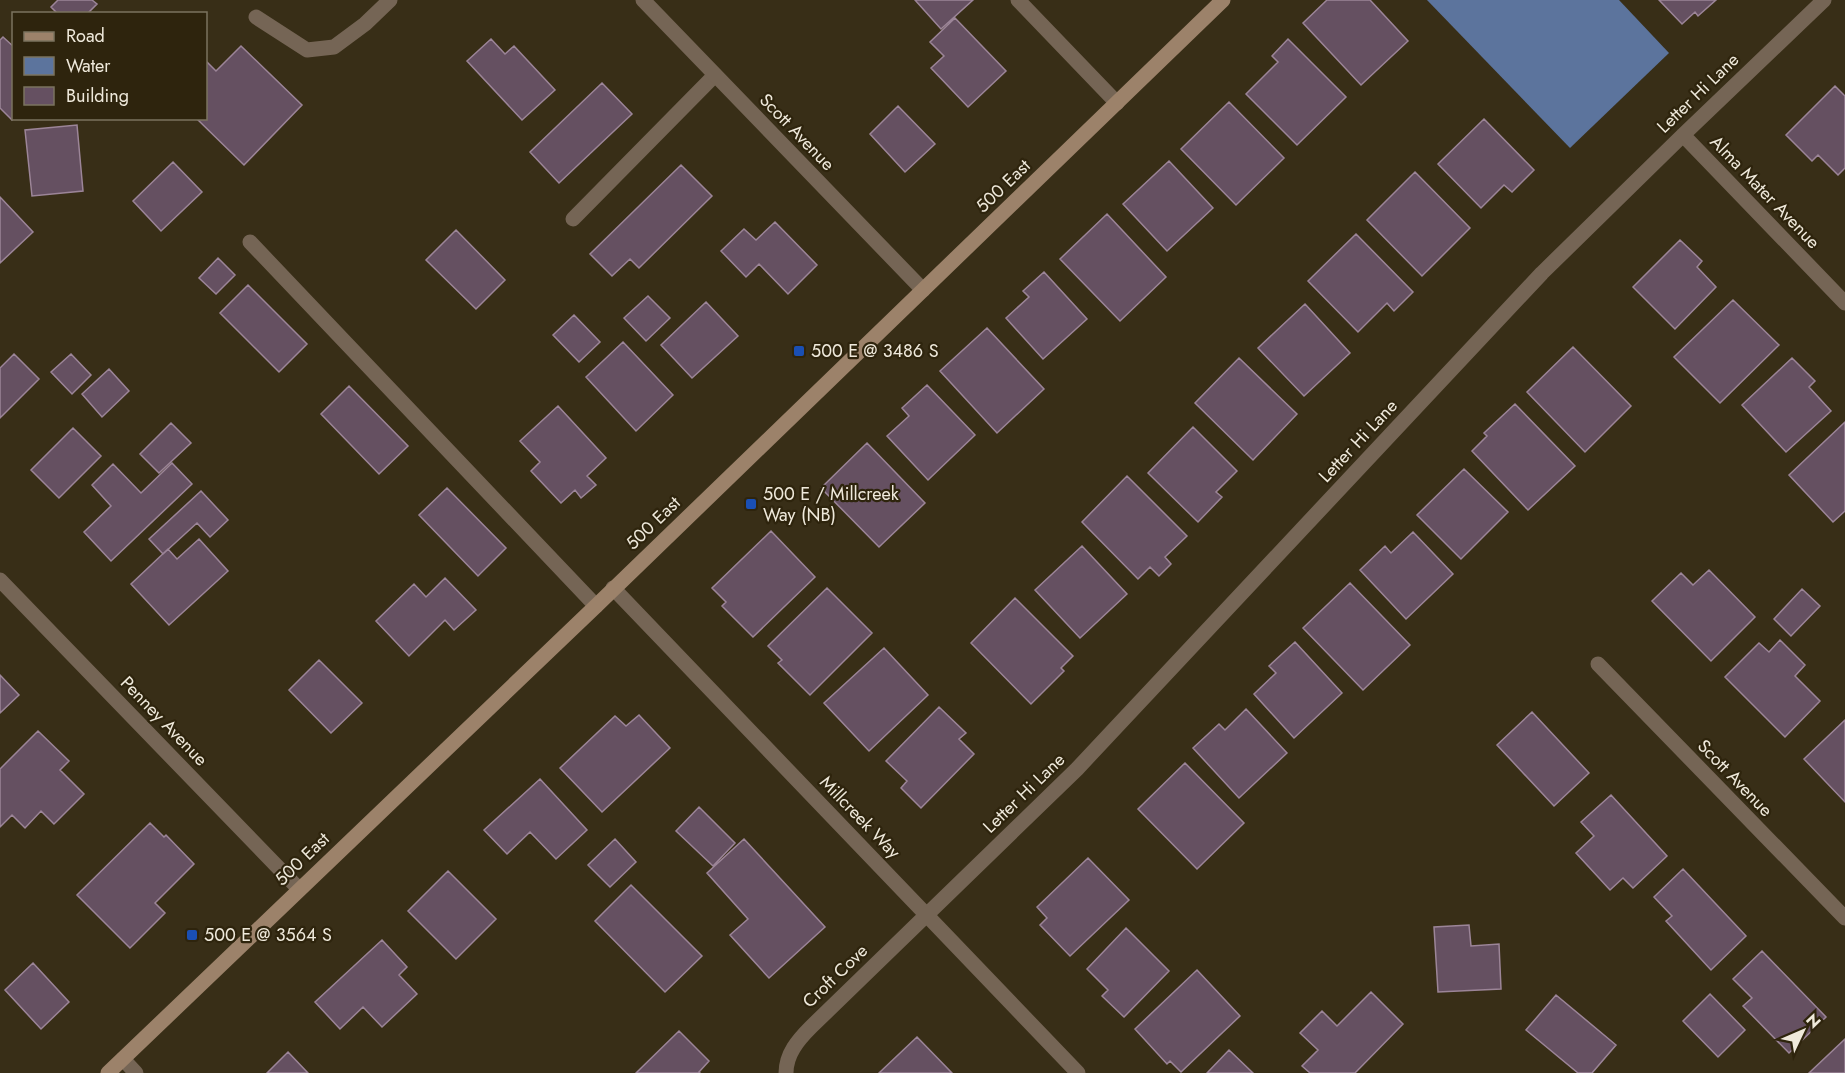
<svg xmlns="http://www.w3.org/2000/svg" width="1845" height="1073" viewBox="0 0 1845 1073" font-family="Jost,sans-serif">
	<rect width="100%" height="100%" fill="#382e17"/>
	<path fill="#5c749d" d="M 1427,0 L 1619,0 L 1669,53 L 1570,148 Z"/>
	<path fill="#655061" stroke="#9c8598" stroke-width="1.5" d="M 58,0 L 92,0 L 97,4 L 87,14 L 58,14 L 51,7 Z
		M 915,0 L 973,0 L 941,29 Z
		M 1327,0 L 1370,0 L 1408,41 L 1361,85 L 1303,23 Z
		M 1659,0 L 1716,0 L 1698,16 L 1695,12 L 1682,24 Z
		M 955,18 L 1006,71 L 968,107 L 931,68 L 944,56 L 930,42 Z
		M 3,37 L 14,47 L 14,118 L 12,120 L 0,108 L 0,40 Z
		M 491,39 L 505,54 L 514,46 L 555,90 L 522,120 L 467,61 Z
		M 1288,39 L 1346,97 L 1297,145 L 1246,94 L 1278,62 L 1272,56 Z
		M 241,46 L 302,105 L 244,165 L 196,118 L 206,118 L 206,61 L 216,71 Z
		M 602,83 L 632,114 L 559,183 L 530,152 Z
		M 1835,86 L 1845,96 L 1845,168 L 1838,175 L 1818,155 L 1812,161 L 1786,135 Z
		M 1229,102 L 1284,158 L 1236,205 L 1181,149 Z
		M 898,106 L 935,144 L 905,172 L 870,134 Z
		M 1484,119 L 1534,170 L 1512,192 L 1504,185 L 1481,208 L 1438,164 Z
		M 77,125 L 83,191 L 32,196 L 25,130 Z
		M 1169,161 L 1213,208 L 1167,251 L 1123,204 Z
		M 173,162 L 202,192 L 161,231 L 133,201 Z
		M 681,165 L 712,196 L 639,268 L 630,259 L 612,276 L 590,254 Z
		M 1415,172 L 1470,228 L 1422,276 L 1367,220 Z
		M 0,197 L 33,232 L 0,263 Z
		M 1107,214 L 1166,277 L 1120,321 L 1060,259 Z
		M 775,222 L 817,265 L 788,294 L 759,264 L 746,277 L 721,251 L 744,229 L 756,240 Z
		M 456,230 L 505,280 L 476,309 L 426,260 Z
		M 1356,234 L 1413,292 L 1394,311 L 1387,303 L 1358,332 L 1308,281 Z
		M 1680,240 L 1702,261 L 1697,267 L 1716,287 L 1675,329 L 1633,287 Z
		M 218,258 L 235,275 L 216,294 L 199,278 Z
		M 1044,272 L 1087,319 L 1043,359 L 1006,318 L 1029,297 L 1023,291 Z
		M 248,285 L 307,344 L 279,372 L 220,313 Z
		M 648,296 L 670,318 L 646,341 L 624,318 Z
		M 1733,300 L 1779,345 L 1720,403 L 1674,357 Z
		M 706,302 L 738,336 L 692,378 L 661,345 Z
		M 1305,304 L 1350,353 L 1304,396 L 1258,348 Z
		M 574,315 L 600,342 L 579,362 L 553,335 Z
		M 987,328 L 1044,389 L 997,433 L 940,371 Z
		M 623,342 L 673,395 L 636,431 L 586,377 Z
		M 1573,347 L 1631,406 L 1585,452 L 1527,392 Z
		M 14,354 L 39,379 L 0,418 L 0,368 Z
		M 71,354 L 91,375 L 72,394 L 51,372 Z
		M 1239,358 L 1297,414 L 1253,460 L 1195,403 Z
		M 1792,358 L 1815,381 L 1809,387 L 1831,411 L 1786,452 L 1742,405 Z
		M 109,369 L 129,391 L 102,417 L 82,394 Z
		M 927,385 L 975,435 L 928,480 L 887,436 L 909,416 L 902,408 Z
		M 349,386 L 408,446 L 379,474 L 321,414 Z
		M 1515,404 L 1575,466 L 1528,510 L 1472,451 L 1487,436 L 1484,433 Z
		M 558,406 L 606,458 L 587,476 L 596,485 L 581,498 L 575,490 L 561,503 L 531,471 L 540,462 L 520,441 Z
		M 1845,422 L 1845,511 L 1833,522 L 1789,475 Z
		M 171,423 L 191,443 L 159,473 L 140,454 Z
		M 1193,427 L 1237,471 L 1216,492 L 1222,497 L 1198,522 L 1148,473 Z
		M 73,428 L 101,456 L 59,498 L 31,470 Z
		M 867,443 L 925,503 L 879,547 L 821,488 Z
		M 172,463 L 192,484 L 111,561 L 84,532 L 111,506 L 92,485 L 113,464 L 141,493 Z
		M 1464,469 L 1508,512 L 1461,559 L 1417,515 Z
		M 1127,476 L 1187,536 L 1165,557 L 1171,564 L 1159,576 L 1150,567 L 1138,579 L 1082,522 Z
		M 447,488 L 506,548 L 478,576 L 419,515 Z
		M 201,491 L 228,520 L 210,537 L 197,523 L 163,554 L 149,539 Z
		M 771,531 L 815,577 L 753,637 L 722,606 L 726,602 L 712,588 Z
		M 1413,532 L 1453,574 L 1406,619 L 1360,570 L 1385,546 L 1391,553 Z
		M 199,539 L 228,571 L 169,625 L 131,584 L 168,549 L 177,559 Z
		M 1082,546 L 1127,594 L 1080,638 L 1035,590 Z
		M 1709,570 L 1755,617 L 1711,661 L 1652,601 L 1681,573 L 1693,585 Z
		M 445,578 L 476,610 L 454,630 L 445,620 L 409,656 L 376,621 L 414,584 L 426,597 Z
		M 1350,583 L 1410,645 L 1363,690 L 1303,628 Z
		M 827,588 L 872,633 L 810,695 L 778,663 L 782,660 L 768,646 Z
		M 1802,589 L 1820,606 L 1791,636 L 1774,619 Z
		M 1015,598 L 1073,656 L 1061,668 L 1064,671 L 1031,704 L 971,643 Z
		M 1780,640 L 1805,665 L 1795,676 L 1820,701 L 1785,737 L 1725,677 L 1759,643 L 1769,652 Z
		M 1295,642 L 1342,693 L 1294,738 L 1254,694 L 1276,673 L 1269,666 Z
		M 884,648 L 928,695 L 869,751 L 824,703 Z
		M 319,660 L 362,703 L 331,733 L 289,690 Z
		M 0,675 L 19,695 L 0,713 Z
		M 939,707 L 966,733 L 959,739 L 974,754 L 921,808 L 901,788 L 907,781 L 886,761 Z
		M 1246,709 L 1287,753 L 1239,798 L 1193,748 L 1219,724 L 1225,730 Z
		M 1532,712 L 1589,773 L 1554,806 L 1497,745 Z
		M 639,715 L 670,748 L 602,812 L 560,768 L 615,716 L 626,726 Z
		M 1845,720 L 1845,802 L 1804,759 Z
		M 38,731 L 69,761 L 60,770 L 84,794 L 54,824 L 41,811 L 25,828 L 12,815 L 0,827 L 0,769 Z
		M 1185,763 L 1244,823 L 1197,869 L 1138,809 Z
		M 540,779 L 587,830 L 556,859 L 530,832 L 507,854 L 484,830 Z
		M 1611,795 L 1667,856 L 1633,888 L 1623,878 L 1610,890 L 1576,853 L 1594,836 L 1581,822 Z
		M 699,807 L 735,843 L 713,866 L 676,831 Z
		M 150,823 L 164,837 L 166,835 L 194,864 L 155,903 L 165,913 L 130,948 L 77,895 Z
		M 615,839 L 636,862 L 610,887 L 588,865 Z
		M 744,839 L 825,927 L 769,978 L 730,935 L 748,919 L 707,873 Z
		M 1088,858 L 1129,900 L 1070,956 L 1040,925 L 1047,918 L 1037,907 Z
		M 1683,869 L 1746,936 L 1711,970 L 1666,921 L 1672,916 L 1654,897 Z
		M 448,871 L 496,919 L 456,959 L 408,911 Z
		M 631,885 L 702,956 L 665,992 L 595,921 Z
		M 1469,925 L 1471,946 L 1499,944 L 1501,989 L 1438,992 L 1434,927 Z
		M 1126,928 L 1169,971 L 1124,1017 L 1102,996 L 1108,990 L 1087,969 Z
		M 382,940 L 407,967 L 399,975 L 417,994 L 382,1027 L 363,1007 L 340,1029 L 315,1002 Z
		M 1762,951 L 1826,1017 L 1789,1053 L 1743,1006 L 1752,998 L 1733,979 Z
		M 33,963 L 69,1002 L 41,1029 L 5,990 Z
		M 1197,970 L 1240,1016 L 1181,1072 L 1170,1061 L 1167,1064 L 1135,1029 Z
		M 1371,992 L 1403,1024 L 1355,1073 L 1310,1073 L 1302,1066 L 1318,1050 L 1300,1033 L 1322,1011 L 1337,1026 Z
		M 1710,994 L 1745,1030 L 1718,1057 L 1683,1021 Z
		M 1556,995 L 1616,1045 L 1592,1073 L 1578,1073 L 1526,1030 Z
		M 679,1031 L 709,1061 L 699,1072 L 700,1073 L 636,1073 Z
		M 917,1037 L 952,1073 L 879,1073 Z
		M 1845,1039 L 1845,1073 L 1809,1073 Z
		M 1229,1050 L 1253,1073 L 1207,1073 Z
		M 288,1052 L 308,1073 L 267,1073 Z"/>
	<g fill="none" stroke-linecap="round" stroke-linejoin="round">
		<path stroke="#756555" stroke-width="15" d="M 1018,0 L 1117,103
			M 256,17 L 307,50 L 334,47 L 365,24 L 390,0
			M 573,219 L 715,75
			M 250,242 L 596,606
			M 123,1059 L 136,1073"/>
		<path stroke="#756555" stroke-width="15" d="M 643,0 L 923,290
			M 1683,135 L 1845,303
			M 0,580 L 299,889
			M 613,588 L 1078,1073
			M 1598,664 L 1845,918
			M 786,1073 C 786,1054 798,1040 811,1027 L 1077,769 L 1542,273 L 1683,135 L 1824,0"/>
		<path stroke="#9c826a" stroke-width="15" d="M 108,1073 L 596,606 L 1223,0"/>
	</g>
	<g fill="#1a4fb4" stroke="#2e240d" stroke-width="2">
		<rect x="793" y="345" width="12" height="12" rx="3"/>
		<rect x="745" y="498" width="12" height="12" rx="3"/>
		<rect x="186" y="929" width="12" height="12" rx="3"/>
	</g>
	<g text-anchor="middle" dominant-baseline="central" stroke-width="4.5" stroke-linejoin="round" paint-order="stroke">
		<g font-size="18" fill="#efe9db" stroke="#2e240d">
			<text transform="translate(1698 93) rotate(-44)">Letter Hi Lane</text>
			<text transform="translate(797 132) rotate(46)">Scott Avenue</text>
			<text transform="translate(1003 186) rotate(-44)">500 East</text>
			<text transform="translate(1765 192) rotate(46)">Alma Mater Avenue</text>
			<text transform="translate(1358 441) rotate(-47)">Letter Hi Lane</text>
			<text transform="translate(653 523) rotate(-44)">500 East</text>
			<text transform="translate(164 721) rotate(46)">Penney Avenue</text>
			<text transform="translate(1735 778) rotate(46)">Scott Avenue</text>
			<text transform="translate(1024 793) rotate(-44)">Letter Hi Lane</text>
			<text transform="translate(860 817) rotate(46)">Millcreek Way</text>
			<text transform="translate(302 859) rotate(-44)">500 East</text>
			<text transform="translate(835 976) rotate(-44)">Croft Cove</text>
		</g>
		<g font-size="18" fill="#efe9db" stroke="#2e240d" text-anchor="start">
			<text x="811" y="351">500 E @ 3486 S</text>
			<text x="763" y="494">500 E / Millcreek<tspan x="763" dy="21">Way (NB)</tspan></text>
			<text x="204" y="935">500 E @ 3564 S</text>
		</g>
	</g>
	<rect x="12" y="12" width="195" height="108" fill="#2e240d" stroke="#7b735f" stroke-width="1.5"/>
	<rect x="24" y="32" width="30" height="9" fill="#9c826a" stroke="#7b735f" stroke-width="1.5"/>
	<text x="66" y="42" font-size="18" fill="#efe9db">Road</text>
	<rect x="24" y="57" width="30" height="18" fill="#5c749d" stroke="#7b735f" stroke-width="1.5"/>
	<text x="66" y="72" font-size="18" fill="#efe9db">Water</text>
	<rect x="24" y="87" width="30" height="18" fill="#655061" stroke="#7b735f" stroke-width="1.5"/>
	<text x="66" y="102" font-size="18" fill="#efe9db">Building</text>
	<g transform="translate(1803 1031) rotate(46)" stroke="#2e240d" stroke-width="4.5" paint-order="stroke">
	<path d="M0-4.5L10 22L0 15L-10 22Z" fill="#efe9db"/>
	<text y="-9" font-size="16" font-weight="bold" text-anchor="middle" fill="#efe9db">N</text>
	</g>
</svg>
